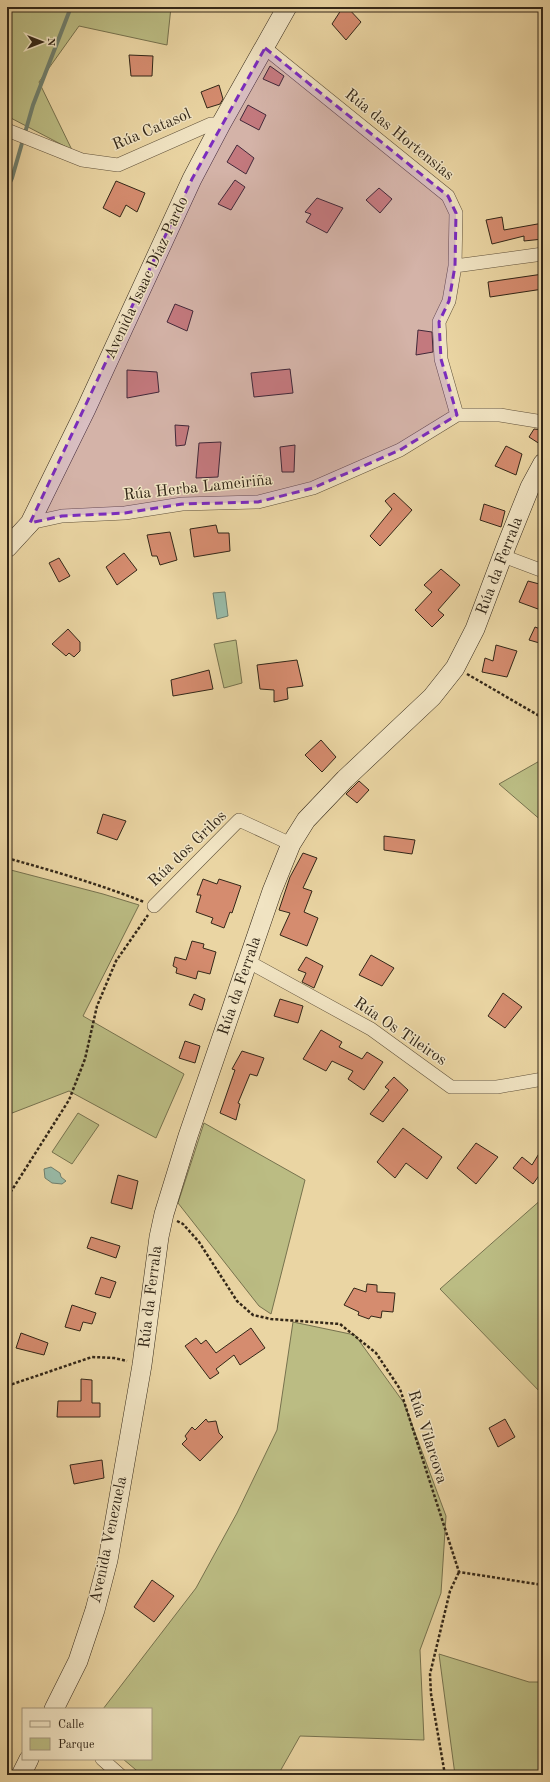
<svg xmlns="http://www.w3.org/2000/svg" width="550" height="1782" viewBox="0 0 550 1782" font-family="'Old Standard TT',serif">
	<rect width="100%" height="100%" fill="#ead5a3"/>
	<filter id="stains"><feTurbulence type="fractalNoise" baseFrequency=".005" numOctaves="4"/><feColorMatrix values="0 0 0 0 .2 0 0 0 0 .09 0 0 0 0 .02 0 0 0 .5 -.17"/></filter>
	<radialGradient id="worn" r=".72"><stop offset=".6" stop-color="#630" stop-opacity="0"/><stop offset="1" stop-color="#630" stop-opacity=".3"/></radialGradient>
	<path fill="#bbbc83" stroke="#77724e" d="M 7,7 L 171,7 L 167,45 L 79,26 L 39,82 L 72,150 L 7,116 Z
		M 236,640 L 242,683 L 224,688 L 214,644 Z
		M 543,759 L 543,822 L 499,784 Z
		M 7,869 L 103,894 L 139,905 L 83,1016 L 184,1074 L 156,1138 L 69,1091 L 7,1115 Z
		M 78,1113 L 99,1125 L 72,1164 L 52,1152 Z
		M 204,1123 L 305,1180 L 271,1314 L 259,1306 L 178,1203 Z
		M 543,1198 L 543,1395 L 440,1289 Z
		M 293,1322 L 355,1335 L 404,1403 L 446,1516 L 441,1593 L 420,1650 L 424,1740 L 300,1736 L 278,1775 L 142,1775 L 123,1759 L 151,1759 L 151,1709 L 103,1709 L 196,1588 L 237,1513 L 277,1430 Z
		M 439,1654 L 529,1682 L 543,1682 L 543,1775 L 455,1775 Z"/>
	<path fill="#98b9a5" stroke="#707f6d" d="M 225,592 L 228,616 L 217,619 L 213,593 Z
		M 51,1167 L 60,1173 L 61,1177 L 66,1181 L 62,1184 L 52,1183 L 45,1178 L 44,1169 Z"/>
	<g fill="none" stroke-linecap="round" stroke-linejoin="round">
		<path stroke="#707f6d" stroke-width="4" d="M 7,188 L 12,178 L 33,105 L 71,7"/>
	</g>
	<path fill="#d58c6f" stroke="#332718" d="M 343,7 L 347,7 L 361,22 L 346,40 L 332,24 Z
		M 129,55 L 153,56 L 152,76 L 131,76 Z
		M 270,66 L 284,76 L 279,86 L 263,79 Z
		M 219,85 L 223,99 L 220,104 L 207,108 L 201,92 Z
		M 248,105 L 266,115 L 259,130 L 240,120 Z
		M 237,145 L 254,158 L 246,174 L 227,162 Z
		M 235,180 L 245,187 L 231,210 L 218,204 Z
		M 116,181 L 145,193 L 137,212 L 126,205 L 120,217 L 103,208 Z
		M 379,188 L 392,199 L 380,213 L 366,200 Z
		M 317,198 L 343,208 L 327,233 L 306,222 L 311,214 L 305,212 Z
		M 502,217 L 504,230 L 543,223 L 543,239 L 524,241 L 524,236 L 492,244 L 486,220 Z
		M 543,274 L 543,289 L 490,297 L 488,282 Z
		M 175,304 L 193,311 L 187,331 L 167,322 Z
		M 418,330 L 432,332 L 433,352 L 416,355 Z
		M 290,369 L 293,393 L 254,397 L 251,373 Z
		M 127,370 L 157,372 L 159,392 L 127,398 Z
		M 175,425 L 189,426 L 185,445 L 176,446 Z
		M 534,429 L 543,430 L 543,446 L 529,437 Z
		M 221,442 L 218,477 L 196,478 L 199,443 Z
		M 295,445 L 294,472 L 282,472 L 280,447 Z
		M 506,446 L 522,454 L 516,475 L 495,466 Z
		M 394,493 L 412,510 L 380,546 L 370,536 L 392,509 L 385,501 Z
		M 484,504 L 505,511 L 501,527 L 480,520 Z
		M 216,525 L 218,533 L 229,533 L 230,551 L 194,557 L 190,529 Z
		M 170,532 L 177,560 L 160,565 L 157,556 L 152,556 L 147,535 Z
		M 124,553 L 137,570 L 117,585 L 106,567 Z
		M 59,558 L 70,576 L 59,582 L 49,563 Z
		M 441,569 L 460,585 L 438,610 L 444,615 L 432,627 L 415,610 L 432,592 L 424,585 Z
		M 528,581 L 543,585 L 543,596 L 538,609 L 519,602 Z
		M 535,627 L 543,630 L 543,644 L 529,640 Z
		M 68,629 L 80,642 L 80,651 L 74,657 L 69,653 L 66,656 L 52,644 Z
		M 496,645 L 517,651 L 507,677 L 482,672 L 485,658 L 493,661 Z
		M 297,660 L 303,686 L 287,688 L 288,699 L 274,702 L 274,690 L 260,689 L 257,665 Z
		M 209,670 L 213,689 L 173,696 L 171,680 Z
		M 321,740 L 336,757 L 322,772 L 305,755 Z
		M 359,781 L 369,790 L 357,803 L 346,794 Z
		M 103,814 L 126,821 L 117,840 L 97,833 Z
		M 384,836 L 415,840 L 412,854 L 384,850 Z
		M 303,853 L 317,858 L 303,888 L 312,891 L 304,912 L 318,918 L 307,946 L 280,935 L 290,913 L 279,910 L 290,877 Z
		M 203,879 L 217,884 L 219,879 L 241,886 L 232,913 L 230,912 L 224,928 L 211,923 L 213,918 L 196,912 L 201,895 L 197,895 Z
		M 192,941 L 204,944 L 203,948 L 216,952 L 210,974 L 198,971 L 196,979 L 176,973 L 177,968 L 173,966 L 175,957 L 186,960 Z
		M 371,955 L 394,968 L 382,986 L 359,975 Z
		M 306,957 L 323,966 L 314,988 L 302,982 L 306,973 L 298,970 Z
		M 503,993 L 522,1007 L 505,1028 L 488,1016 Z
		M 194,994 L 205,999 L 202,1010 L 189,1005 Z
		M 280,999 L 303,1006 L 298,1023 L 274,1016 Z
		M 321,1030 L 342,1042 L 339,1047 L 362,1059 L 367,1052 L 383,1062 L 364,1090 L 348,1079 L 353,1071 L 332,1061 L 326,1071 L 303,1059 Z
		M 185,1041 L 200,1046 L 195,1063 L 179,1058 Z
		M 242,1051 L 264,1058 L 257,1076 L 250,1074 L 238,1103 L 240,1104 L 236,1120 L 220,1113 L 235,1070 L 232,1069 Z
		M 394,1077 L 408,1090 L 383,1122 L 370,1114 L 389,1090 L 385,1087 Z
		M 403,1128 L 442,1157 L 427,1179 L 406,1163 L 395,1178 L 377,1162 Z
		M 476,1143 L 498,1157 L 476,1184 L 457,1168 Z
		M 543,1147 L 543,1170 L 533,1184 L 513,1168 L 522,1157 L 532,1165 Z
		M 118,1175 L 138,1181 L 132,1209 L 111,1203 Z
		M 91,1237 L 120,1246 L 116,1258 L 87,1248 Z
		M 101,1277 L 116,1282 L 110,1298 L 95,1294 Z
		M 367,1284 L 377,1285 L 377,1292 L 395,1293 L 393,1312 L 382,1311 L 381,1318 L 371,1316 L 369,1319 L 358,1315 L 359,1312 L 344,1305 L 354,1288 L 366,1292 Z
		M 72,1305 L 96,1313 L 92,1324 L 83,1322 L 80,1331 L 65,1327 Z
		M 251,1328 L 265,1348 L 240,1365 L 234,1355 L 216,1369 L 219,1373 L 210,1379 L 185,1346 L 196,1338 L 201,1344 L 206,1340 L 216,1353 Z
		M 21,1333 L 48,1343 L 44,1355 L 16,1348 Z
		M 81,1379 L 92,1380 L 92,1403 L 100,1403 L 100,1417 L 57,1417 L 58,1401 L 81,1401 Z
		M 206,1419 L 208,1422 L 216,1421 L 219,1433 L 223,1437 L 200,1461 L 182,1444 L 187,1439 L 185,1436 L 192,1427 L 195,1430 Z
		M 505,1419 L 515,1437 L 498,1447 L 489,1428 Z
		M 102,1460 L 104,1478 L 74,1484 L 70,1465 Z
		M 152,1580 L 174,1596 L 154,1622 L 134,1607 Z"/>
	<g fill="none" stroke-linecap="round" stroke-linejoin="round">
		<g stroke="#61523b" stroke-width="14">
			<path id="street" d="M 265,48 L 448,196 L 456,213 L 455,266 L 449,301 L 439,322 L 441,359 L 457,415
				M 7,130 L 82,160 L 118,165 L 211,124 L 221,124
				M 455,266 L 543,254
				M 30,523 L 62,516 L 125,513 L 182,504 L 258,502 L 313,488 L 400,450 L 457,415 L 500,415 L 543,422
				M 503,556 L 543,571
				M 154,906 L 239,820 L 291,844
				M 249,962 L 371,1029 L 451,1087 L 497,1087 L 543,1079
				M 102,1759 L 120,1775"/>
		</g>
		<g stroke="#332718" stroke-width="20">
			<path id="secondary" d="M 7,548 L 30,523 L 86,409 L 192,179 L 221,124 L 287,7
				M 54,1709 L 78,1661 L 95,1610 L 108,1560 L 142,1365 L 159,1237 L 164,1214 L 188,1136 L 272,891 L 291,844 L 306,820 L 345,779 L 432,697 L 455,668 L 475,629 L 507,544 L 530,487 L 543,463
				M 21,1775 L 29,1759"/>
		</g>
		<path stroke="#332718" stroke-width="2.5" stroke-dasharray="3 2" stroke-linecap="butt" d="M 467,674 L 543,718
			M 7,858 C 53,871 99,884 144,902
			M 7,1196 L 12,1190 L 69,1100 L 85,1059 L 97,1006 L 116,961 L 148,915
			M 177,1221 L 183,1224 L 199,1242 L 237,1301 L 253,1315 L 271,1319 L 340,1324 L 376,1353 L 400,1389 L 459,1572 L 543,1585
			M 7,1386 L 92,1357 L 114,1358 L 127,1361
			M 445,1775 L 431,1694 L 430,1674 L 450,1591 L 459,1572"/>
		<use href="#street" stroke="#f1e4c3" stroke-width="13"/>
		<use href="#secondary" stroke="#f1e4c3" stroke-width="19"/>
	</g>
	<path fill="#7b2cbf" fill-opacity="0.2" stroke="#7b2cbf" stroke-width="3" stroke-dasharray="8 5" stroke-linejoin="round" d="M 265,48 L 448,196 L 456,213 L 455,266 L 449,301 L 439,322 L 441,359 L 457,415 L 400,450 L 313,488 L 258,502 L 182,504 L 125,513 L 62,516 L 30,523 L 192,179 Z"/>
	<g text-anchor="middle" dominant-baseline="central" stroke-width="3" stroke-linejoin="round" paint-order="stroke">
		<g font-size="16" fill="#332718" stroke="#f1e4c3">
			<text transform="translate(152 130) rotate(-23)">Rúa Catasol</text>
			<text transform="translate(399 135) rotate(39)">Rúa das Hortensias</text>
			<text transform="translate(147 278) rotate(-65)">Avenida Isaac Díaz Pardo</text>
			<text transform="translate(198 488) rotate(-6)">Rúa Herba Lameiriña</text>
			<text transform="translate(500 566) rotate(-69)">Rúa da Ferrala</text>
			<text transform="translate(188 849) rotate(-44)">Rúa dos Grilos</text>
			<text transform="translate(240 986) rotate(-71)">Rúa da Ferrala</text>
			<text transform="translate(400 1032) rotate(34)">Rúa Os Tileiros</text>
			<text transform="translate(151 1297) rotate(-83)">Rúa da Ferrala</text>
			<text transform="translate(427 1437) rotate(72)">Rúa Vilarcova</text>
			<text transform="translate(109 1540) rotate(-78)">Avenida Venezuela</text>
		</g>
	</g>
	<rect width="550" height="1782" fill="none" stroke="#ead5a3" stroke-width="24"/>
	<rect x="8" y="8" width="534" height="1766" fill="none" stroke="#332718" stroke-width="2"/>
	<rect x="12" y="12" width="526" height="1758" fill="none" stroke="#332718"/>
	<rect x="22" y="1708" width="130" height="52" fill="#f1e4c3" stroke="#a5987f"/>
	<rect x="30" y="1721" width="20" height="6" fill="#f1e4c3" stroke="#a5987f"/>
	<text x="58" y="1728" font-size="12" fill="#332718">Calle</text>
	<rect x="30" y="1738" width="20" height="12" fill="#bbbc83" stroke="#a5987f"/>
	<text x="58" y="1748" font-size="12" fill="#332718">Parque</text>
	<g transform="translate(42 42) rotate(90)" stroke="#f1e4c3" stroke-width="3" paint-order="stroke">
	<path d="M0-3L7 15L0 10L-7 15Z" fill="#332718"/>
	<text y="-6" font-size="11" font-weight="bold" text-anchor="middle" fill="#332718">N</text>
	</g>
	<rect width="100%" height="100%" filter="url(#stains)"/>
	<rect width="100%" height="100%" fill="url(#worn)"/>
</svg>
